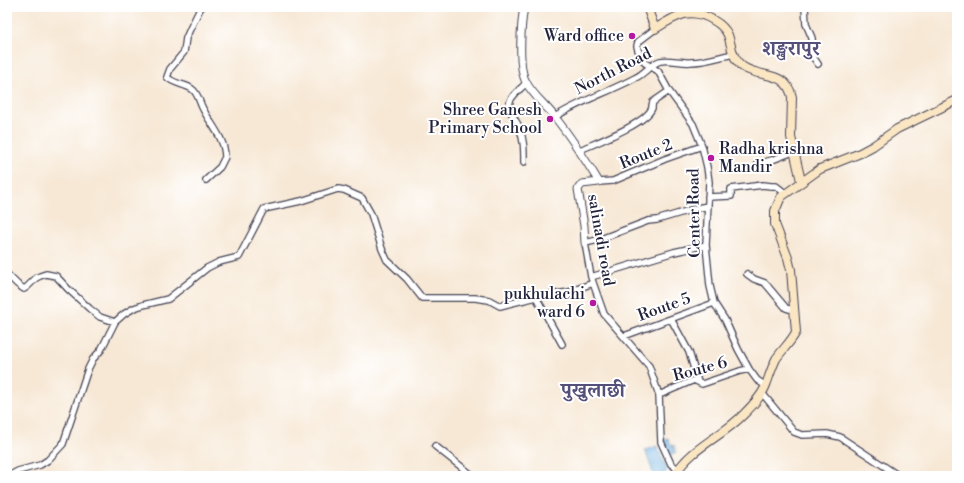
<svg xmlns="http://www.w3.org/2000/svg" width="964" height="483" viewBox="0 0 964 483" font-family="'Libre Bodoni','Noto Serif Devanagari',serif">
	<rect width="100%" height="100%" fill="#fff"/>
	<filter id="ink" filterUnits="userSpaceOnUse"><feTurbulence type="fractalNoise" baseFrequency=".025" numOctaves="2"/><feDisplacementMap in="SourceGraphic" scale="8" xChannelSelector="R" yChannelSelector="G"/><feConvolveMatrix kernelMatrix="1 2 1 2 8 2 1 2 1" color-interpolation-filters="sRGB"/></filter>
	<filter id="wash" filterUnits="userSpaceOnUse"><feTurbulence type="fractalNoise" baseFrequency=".012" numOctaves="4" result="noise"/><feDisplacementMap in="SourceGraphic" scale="16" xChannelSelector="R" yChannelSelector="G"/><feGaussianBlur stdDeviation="0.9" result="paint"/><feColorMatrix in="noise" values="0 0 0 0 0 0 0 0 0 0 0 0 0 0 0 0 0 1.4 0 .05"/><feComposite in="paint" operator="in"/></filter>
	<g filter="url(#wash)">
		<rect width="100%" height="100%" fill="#f7e8d5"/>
		<path fill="#68acde" stroke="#45678c" d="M 668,438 L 672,446 L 674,445 L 676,452 L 670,455 L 663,440 Z
			M 657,446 L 667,469 L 666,472 L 662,476 L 654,476 L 645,450 Z"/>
	</g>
	<g filter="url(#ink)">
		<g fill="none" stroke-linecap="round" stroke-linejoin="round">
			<g stroke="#424052" stroke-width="8">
				<path id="minor" d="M 201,7 L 190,29 L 186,38 L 184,52 L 170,69 L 167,77 C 173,84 185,84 192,89 C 198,93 199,101 202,107 C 210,124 225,138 225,157 L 220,167 L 206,180
					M 805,7 L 806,24 L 812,38 L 813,57 L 818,64
					M 655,29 L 638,42 L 637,46 L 638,50 L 645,63 L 658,71 L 669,91 L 693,124 L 702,146 L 707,167 L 709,182 L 706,245 L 710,286 L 714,303 L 725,320 L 738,349 L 749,369 L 757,380 L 766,386
					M 555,117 C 580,101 609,92 635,78 C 645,74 650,64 660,61 C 670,59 681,63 691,62 C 705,62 719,57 733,54
					M 580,150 C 595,143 646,124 652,108 C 652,106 652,104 653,102 L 669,91
					M 524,162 C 524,149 524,139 519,127 C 516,120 507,110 510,101 C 513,94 522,88 527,82
					M 758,164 L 772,160 L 793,152
					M 599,182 L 613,181 L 665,159 L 702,146
					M 708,197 L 731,196 L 731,189 L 763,185 L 771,186 L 776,186 L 785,193
					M 7,274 L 17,284 L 24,289 L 27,287 L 36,278 L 40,276 L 46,274 L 56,276 L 68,289 L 90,309 L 100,317 L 115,322
					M 747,274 L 754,279 L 765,283 L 786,308 L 789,309 L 794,309
					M 591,277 L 674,252 L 706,245
					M 536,297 L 562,344
					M 671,319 L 689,352 L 698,382
					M 624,336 L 714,303
					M 762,393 L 794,432 L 802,435 L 827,434 L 840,437 L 899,476
					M 659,395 L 694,380 L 702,384 L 740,371 L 749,369
					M 435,446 L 473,476
					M 678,469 L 671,464 L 661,442 L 659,395 L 649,366 L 604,314 L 591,277 L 585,243 L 598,240 L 648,221 L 657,220 L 697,208 L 708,206
					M 9,476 L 18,471 L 40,465 L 48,460 L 63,444 L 88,369 L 93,359 L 101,350 L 115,322 L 124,314 L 134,308 L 143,305 L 168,299 L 207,268 L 219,262 L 239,257 L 264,209 L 301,201 L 338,189 L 344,190 L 362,198 L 371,214 L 382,249 L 387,260 L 407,279 L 422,298 L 475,298 L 489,300 L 500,306 L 536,297 L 569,292 L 593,283"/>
			</g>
			<g stroke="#424052" stroke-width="9">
				<path id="tertiary" d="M 524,7 C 521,24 518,64 525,80 C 531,94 545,104 554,116 C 571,137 585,159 599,182 L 582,184 L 578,189 L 584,226 L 585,243"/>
			</g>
			<g stroke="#424052" stroke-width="10">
				<path id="secondary" d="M 647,7 L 655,29 C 675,16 690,6 713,20 C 720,24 725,28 728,35 C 732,47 732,59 743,67 C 762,79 786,70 792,97 L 791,137 L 801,181
					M 674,476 C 692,446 721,438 744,414 C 752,406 762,396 766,385 C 769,377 772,367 776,359 C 782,350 791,342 796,332 L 791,270 L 788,258 L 775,224 L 775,211 L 781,197 L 820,169 L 858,154 L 873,146 L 897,129 L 957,100"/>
			</g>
			<use href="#minor" stroke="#fff" stroke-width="5.5"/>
			<use href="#tertiary" stroke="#fff" stroke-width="7"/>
			<use href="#secondary" stroke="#fbe6c4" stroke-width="8"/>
		</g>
	</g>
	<g fill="#b5179e" stroke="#fff" stroke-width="1.5">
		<circle cx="632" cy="36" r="4"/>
		<circle cx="550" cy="119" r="4"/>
		<circle cx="711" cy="158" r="4"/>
		<circle cx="593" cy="303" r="4"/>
	</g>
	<g text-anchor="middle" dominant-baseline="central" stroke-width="4" stroke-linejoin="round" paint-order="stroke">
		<g font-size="16" fill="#22223b" stroke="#fff" text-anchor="end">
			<text x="624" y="36">Ward office</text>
			<text x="542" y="110">Shree Ganesh<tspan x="542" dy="18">Primary School</tspan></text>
			<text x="719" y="149" text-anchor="start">Radha krishna<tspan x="719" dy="18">Mandir</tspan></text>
			<text x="585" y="294">pukhulachi<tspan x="585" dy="18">ward 6</tspan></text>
		</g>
		<g font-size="16" fill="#22223b" stroke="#fff">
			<text transform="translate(613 71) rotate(-27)">North Road</text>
			<text transform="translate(646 154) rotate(-22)">Route 2</text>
			<text transform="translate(694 213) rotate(-91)">Center Road</text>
			<text transform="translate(601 240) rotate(80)">salinadi road</text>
			<text transform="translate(664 307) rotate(-20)">Route 5</text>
			<text transform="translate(700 369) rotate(-15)">Route 6</text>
		</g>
		<g font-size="20" font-weight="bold" fill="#55507a" stroke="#fff">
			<text x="791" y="49">शङ्खरापुर</text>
			<text x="593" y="391">पुखुलाछी</text>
		</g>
	</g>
	<rect width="964" height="483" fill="none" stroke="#fff" stroke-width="24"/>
</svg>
